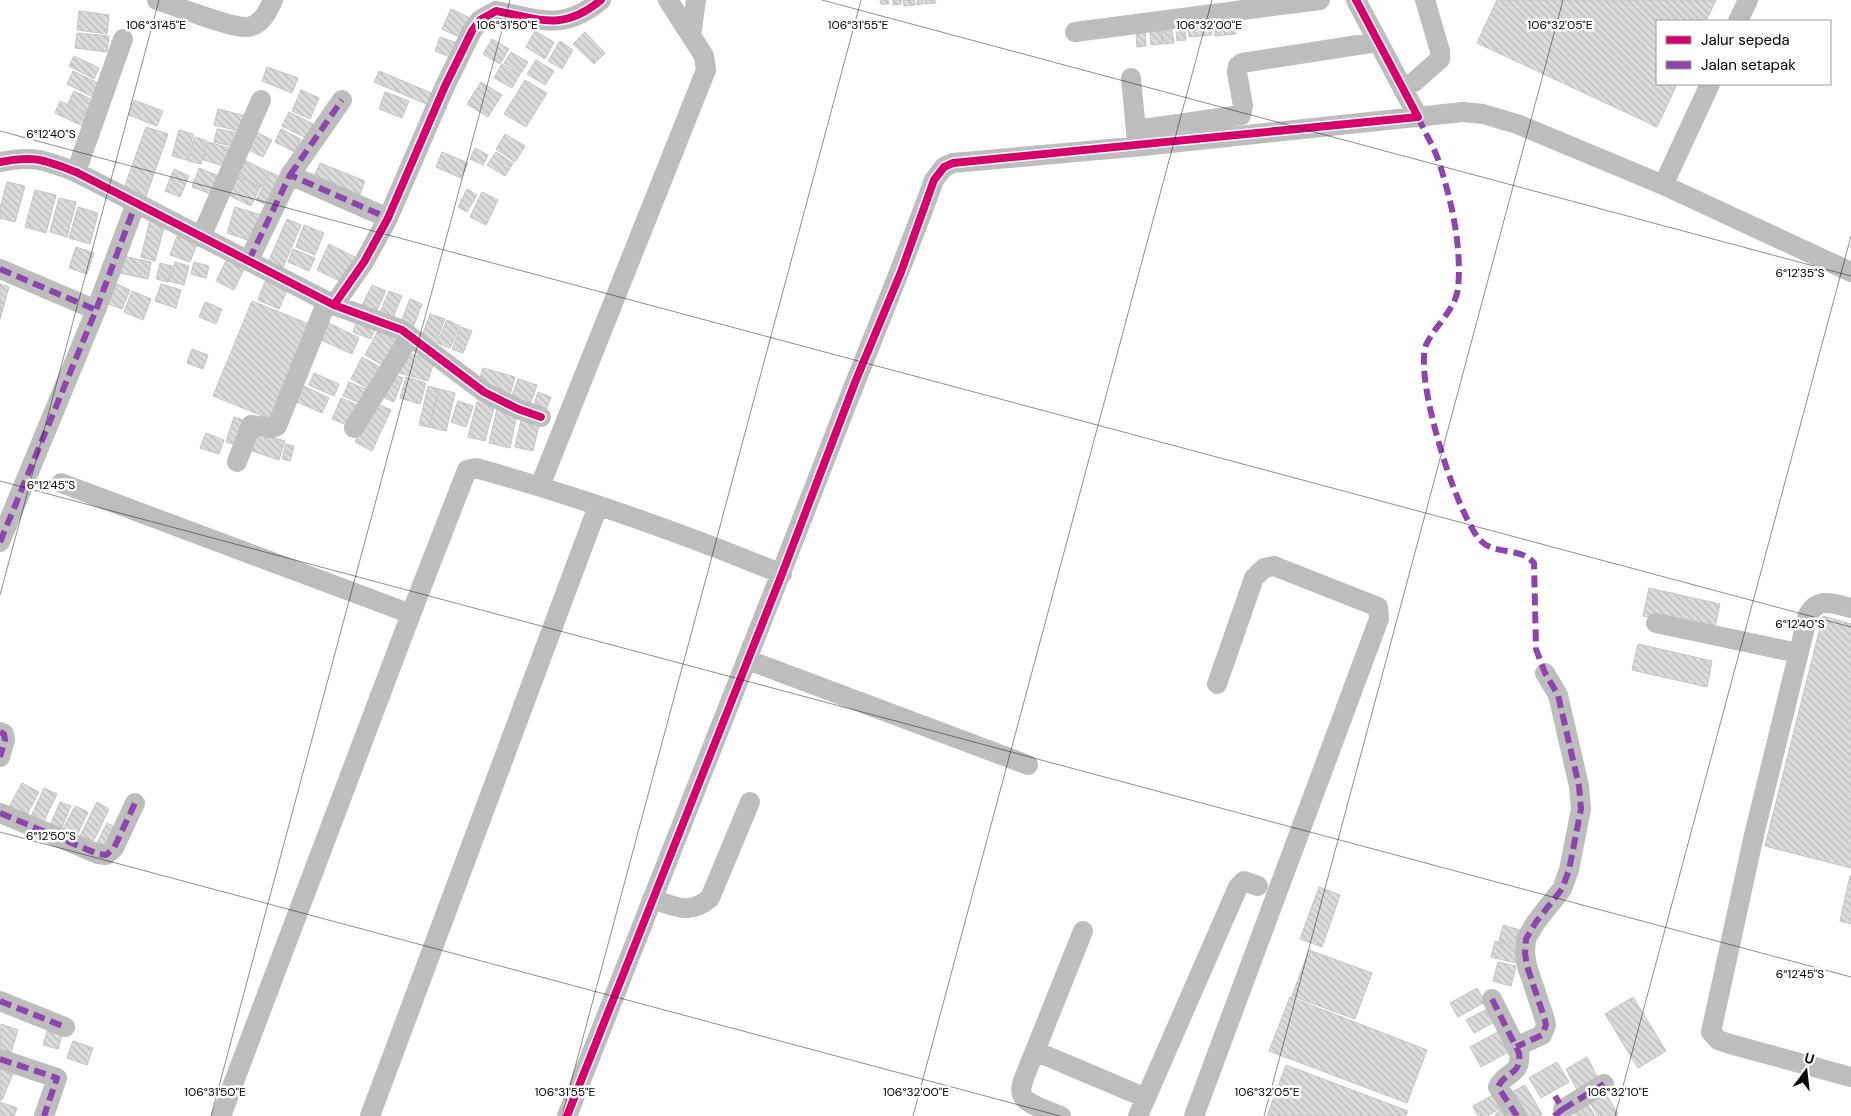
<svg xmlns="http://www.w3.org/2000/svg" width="1851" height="1116" viewBox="0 0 1851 1116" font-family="'DM Sans',sans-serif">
	<defs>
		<pattern id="building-back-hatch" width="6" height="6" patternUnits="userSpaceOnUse" patternTransform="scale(1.25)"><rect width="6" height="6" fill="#dcdcdc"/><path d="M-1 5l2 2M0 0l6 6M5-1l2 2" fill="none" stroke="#bbb"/></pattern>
	</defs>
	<rect width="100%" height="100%" fill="#fff"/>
	<path fill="url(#building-back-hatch)" stroke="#c4c4c4" d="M 880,0 L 888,0 L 889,4 L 881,4 Z
		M 893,0 L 901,0 L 901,4 L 893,5 Z
		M 903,0 L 914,0 L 915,5 L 904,6 Z
		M 917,0 L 923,0 L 923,4 L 917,5 Z
		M 925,0 L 935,0 L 936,3 L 925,4 Z
		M 1497,0 L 1716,0 L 1706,21 L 1657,21 L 1657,84 L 1677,84 L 1657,127 L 1477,43 Z
		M 451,9 L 472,19 L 463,39 L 442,29 Z
		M 79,11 L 109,15 L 107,34 L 77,30 Z
		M 1235,20 L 1236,34 L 1215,36 L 1213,22 Z
		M 1211,25 L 1212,35 L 1189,37 L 1188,26 Z
		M 1185,29 L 1186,40 L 1177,41 L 1176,30 Z
		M 1172,30 L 1174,43 L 1163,44 L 1162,31 Z
		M 535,31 L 554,42 L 545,59 L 526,47 Z
		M 1161,31 L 1162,44 L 1151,45 L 1150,32 Z
		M 585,32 L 605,53 L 594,64 L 573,44 Z
		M 77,33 L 109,36 L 107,52 L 75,48 Z
		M 1145,33 L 1146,46 L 1137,47 L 1136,34 Z
		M 440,37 L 463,45 L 457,60 L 435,51 Z
		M 492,39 L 509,49 L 500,64 L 483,54 Z
		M 560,41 L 573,50 L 562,69 L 548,61 Z
		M 511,52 L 528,62 L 521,73 L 504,63 Z
		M 74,56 L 99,68 L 94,79 L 69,66 Z
		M 536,60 L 554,71 L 545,85 L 527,74 Z
		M 502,64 L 520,74 L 512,88 L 494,78 Z
		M 267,67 L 298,78 L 292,93 L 262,81 Z
		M 73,71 L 102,85 L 95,98 L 67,84 Z
		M 379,71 L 436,95 L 431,106 L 374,82 Z
		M 525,80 L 547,93 L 526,127 L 504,114 Z
		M 481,82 L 502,95 L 488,117 L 467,104 Z
		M 301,90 L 319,98 L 310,119 L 292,111 Z
		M 74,91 L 93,100 L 87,112 L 68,103 Z
		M 385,92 L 409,101 L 402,118 L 379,109 Z
		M 134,100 L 163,111 L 157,126 L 129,115 Z
		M 60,101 L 91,115 L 85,127 L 55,113 Z
		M 218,109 L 250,117 L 246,133 L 214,125 Z
		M 289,112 L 313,124 L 306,138 L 282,126 Z
		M 146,127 L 168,134 L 144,202 L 122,194 Z
		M 217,129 L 239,133 L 236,147 L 214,142 Z
		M 281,129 L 301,139 L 295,152 L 275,142 Z
		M 179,130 L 193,134 L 187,160 L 172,156 Z
		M 256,132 L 272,140 L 263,157 L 247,149 Z
		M 505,134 L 525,146 L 515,162 L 496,149 Z
		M 194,137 L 207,141 L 201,164 L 188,161 Z
		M 208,142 L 233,149 L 228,167 L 203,160 Z
		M 475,148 L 488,155 L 483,165 L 470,159 Z
		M 442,152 L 468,163 L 461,178 L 436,167 Z
		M 496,152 L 513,163 L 505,176 L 487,165 Z
		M 242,159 L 269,172 L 261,187 L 235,174 Z
		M 320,163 L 365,181 L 357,202 L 311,183 Z
		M 199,168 L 221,177 L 214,195 L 192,187 Z
		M 174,169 L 189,176 L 180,197 L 165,191 Z
		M 270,172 L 285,180 L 271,207 L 256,200 Z
		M 232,174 L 260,187 L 251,206 L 223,193 Z
		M 7,182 L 25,186 L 15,222 L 0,218 L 0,208 Z
		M 467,189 L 477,195 L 467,212 L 458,207 Z
		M 35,190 L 56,195 L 46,233 L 25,227 Z
		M 482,192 L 498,200 L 486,225 L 470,217 Z
		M 59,198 L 76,202 L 67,237 L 50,232 Z
		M 78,207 L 98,213 L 90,244 L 69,238 Z
		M 235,207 L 261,215 L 253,242 L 227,233 Z
		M 287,219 L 301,225 L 282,270 L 268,263 Z
		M 150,220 L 165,224 L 155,261 L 141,257 Z
		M 304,225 L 324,233 L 315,255 L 296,247 Z
		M 177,236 L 197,244 L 190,262 L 170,255 Z
		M 329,244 L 355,257 L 342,282 L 317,270 Z
		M 76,247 L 94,253 L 87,274 L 69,268 Z
		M 293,249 L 315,258 L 309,271 L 288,262 Z
		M 123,256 L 151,262 L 148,279 L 119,273 Z
		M 227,259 L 245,267 L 234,290 L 216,281 Z
		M 175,262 L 189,266 L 184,285 L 169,281 Z
		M 194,262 L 209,266 L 206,278 L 191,274 Z
		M 160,263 L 172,266 L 168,282 L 156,279 Z
		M 266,279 L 288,288 L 279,309 L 258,300 Z
		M 114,283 L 130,290 L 122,309 L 106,303 Z
		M 0,284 L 9,287 L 0,319 Z
		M 161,284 L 181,290 L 176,308 L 155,301 Z
		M 372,285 L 386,291 L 375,314 L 361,308 Z
		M 132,291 L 151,299 L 143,320 L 124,312 Z
		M 389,291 L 402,296 L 392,320 L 379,315 Z
		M 410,299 L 422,304 L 412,330 L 400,325 Z
		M 252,301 L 314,326 L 275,421 L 213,396 Z
		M 205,302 L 222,309 L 216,324 L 199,317 Z
		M 430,314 L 445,319 L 435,344 L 421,339 Z
		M 359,316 L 377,323 L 371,339 L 353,332 Z
		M 447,320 L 460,326 L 450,348 L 437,343 Z
		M 327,322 L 359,338 L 352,354 L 319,339 Z
		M 380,327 L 400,337 L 384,366 L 365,355 Z
		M 461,327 L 472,331 L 463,353 L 452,349 Z
		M 192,349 L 208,355 L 203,369 L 187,363 Z
		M 405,352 L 434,361 L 428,381 L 399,373 Z
		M 362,357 L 380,367 L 368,388 L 351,379 Z
		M 483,368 L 515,377 L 510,394 L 478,384 Z
		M 389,372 L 403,378 L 394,402 L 380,396 Z
		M 314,373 L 339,384 L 334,396 L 309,385 Z
		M 406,377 L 426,383 L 420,404 L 400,398 Z
		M 518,379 L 537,385 L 528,411 L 509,404 Z
		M 349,382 L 368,390 L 362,404 L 343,396 Z
		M 304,386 L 329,398 L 322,413 L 297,402 Z
		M 428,386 L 439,389 L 429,427 L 419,425 Z
		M 439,389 L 455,393 L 446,431 L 429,427 Z
		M 538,392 L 551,397 L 544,415 L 532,410 Z
		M 341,398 L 360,406 L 351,427 L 332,419 Z
		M 458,401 L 473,406 L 466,427 L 451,422 Z
		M 374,402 L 391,410 L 372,451 L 355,442 Z
		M 477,402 L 494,407 L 485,441 L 468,437 Z
		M 497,409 L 517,414 L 510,448 L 489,443 Z
		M 522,416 L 540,421 L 533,451 L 515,447 Z
		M 234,417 L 250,422 L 242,447 L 226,442 Z
		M 206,433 L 224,440 L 219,454 L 200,448 Z
		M 257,433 L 285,441 L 279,460 L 252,451 Z
		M 286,444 L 294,446 L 290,461 L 282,459 Z
		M 1649,588 L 1720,604 L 1714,631 L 1643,616 Z
		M 1823,616 L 1851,624 L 1851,868 L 1765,846 Z
		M 1638,644 L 1712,661 L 1707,687 L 1632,670 Z
		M 22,783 L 39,792 L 25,818 L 8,809 Z
		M 44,788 L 57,794 L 42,825 L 30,819 Z
		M 60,802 L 71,806 L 60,832 L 49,828 Z
		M 97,802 L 109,809 L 92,844 L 79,838 Z
		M 75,806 L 88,812 L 76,837 L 62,831 Z
		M 107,823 L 117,828 L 105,854 L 94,849 Z
		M 1850,876 L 1851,876 L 1851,924 L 1840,921 Z
		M 1319,887 L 1340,895 L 1322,947 L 1300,939 Z
		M 1503,925 L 1524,931 L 1519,946 L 1499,941 Z
		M 1495,941 L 1520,948 L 1516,963 L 1491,957 Z
		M 1309,950 L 1372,973 L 1355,1019 L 1292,996 Z
		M 1498,962 L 1516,966 L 1511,986 L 1493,981 Z
		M 1477,988 L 1485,1002 L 1458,1017 L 1450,1003 Z
		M 1290,997 L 1427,1050 L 1407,1103 L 1269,1051 Z
		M 1633,997 L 1666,1051 L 1638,1068 L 1605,1014 Z
		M 1493,1006 L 1500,1019 L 1474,1033 L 1466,1020 Z
		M 1,1024 L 18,1030 L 9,1059 L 0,1056 Z
		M 49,1025 L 64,1029 L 58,1049 L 43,1045 Z
		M 1503,1029 L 1514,1049 L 1481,1067 L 1470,1047 Z
		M 73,1041 L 93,1048 L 87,1065 L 67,1058 Z
		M 1587,1057 L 1600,1082 L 1579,1093 L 1566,1069 Z
		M 1557,1062 L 1569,1082 L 1541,1098 L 1529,1078 Z
		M 1286,1065 L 1408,1111 L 1406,1116 L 1267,1116 Z
		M 0,1066 L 15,1069 L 2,1100 L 0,1100 Z
		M 1525,1085 L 1542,1114 L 1539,1116 L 1522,1116 L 1509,1094 Z
		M 1603,1089 L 1618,1114 L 1616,1116 L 1598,1116 L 1587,1098 Z
		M 1495,1094 L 1503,1107 L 1487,1116 L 1478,1116 L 1473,1106 Z
		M 1586,1101 L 1595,1116 L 1576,1116 L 1572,1109 Z
		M 0,1102 L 17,1108 L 14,1116 L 0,1116 Z
		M 1504,1108 L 1510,1116 L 1496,1116 L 1495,1114 Z"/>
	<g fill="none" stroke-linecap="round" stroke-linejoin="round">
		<path stroke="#bdbdbd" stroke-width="20" d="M 157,0 C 175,6 231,28 247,27 C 261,26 268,11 273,0
			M 1356,0 L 1418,117
			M 1738,21 L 1748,0
			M 1075,32 L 1320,0
			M 691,36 L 696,0
			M 1131,78 L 1137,142
			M 1404,87 L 1414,82 L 1440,59 L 1440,51 L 1425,0
			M 1136,130 L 1241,115 L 1243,106 L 1237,72 L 1238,66 L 1242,63 L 1377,42
			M 0,162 C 34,155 44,160 76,172 L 334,305 L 402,330 L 484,392 L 518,409 L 541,417
			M 76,172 L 123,39
			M 290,175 L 342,100
			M 1661,184 L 1851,272
			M 201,237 L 261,100
			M 249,260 L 290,175 L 388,218
			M 0,269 L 96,310
			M 334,305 L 364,262 L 388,218 L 445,86 L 472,31 L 480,20 L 496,11 C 539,19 563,32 601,0
			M 354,428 L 410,336
			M 237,462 L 251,425 L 272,428 L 277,426 L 327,301
			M 61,483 L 411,614
			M 540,486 L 706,70 L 704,56 L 668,0
			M 0,542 L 96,310 L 136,203
			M 1851,608 C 1835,604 1818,596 1808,615 L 1754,835 L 1711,1032 L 1718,1040 L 1730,1044 L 1851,1077
			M 1656,623 L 1798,653
			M 748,660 L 1028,765
			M 0,732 L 4,734 L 5,740 L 0,757
			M 0,813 L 98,854 L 106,855 L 114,848 L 135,803
			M 652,899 C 675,906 689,916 710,898 L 750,802
			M 1492,999 L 1519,1053 C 1522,1076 1505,1071 1498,1087 L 1517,1116
			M 0,1001 L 65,1027
			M 1516,1047 L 1542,1035 L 1546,1025 L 1545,1020 L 1527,966 L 1525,953 L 1526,939 L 1536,922 L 1562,889 L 1569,870 L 1581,809 L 1579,786 L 1558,695 L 1545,673
			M 1035,1051 L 1083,931
			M 0,1059 L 57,1078 L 44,1116
			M 1563,1109 L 1604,1084
			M 221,1116 L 411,614 L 467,470 L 476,468 C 580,497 682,533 782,574
			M 370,1116 L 598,506
			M 567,1116 C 656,889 747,662 835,434 C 868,349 903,266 934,180 L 944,167 L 953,163 L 1143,146 L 1463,112 L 1483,114 L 1517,124 L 1661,184 L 1667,177 L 1710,84
			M 1061,1116 C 1010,1097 1016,1098 1035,1051 L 1146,1098
			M 1138,1116 L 1238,887 L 1244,881 L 1258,886
			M 1194,1116 L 1379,619 L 1378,607 L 1274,566 L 1264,568 L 1254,578 L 1217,684"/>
		<path stroke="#8e44ad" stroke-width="6" stroke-dasharray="12 6" stroke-linecap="butt" d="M 1418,117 C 1425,133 1434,147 1439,162 C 1452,202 1462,248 1458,289 C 1455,310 1434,327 1426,345 C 1414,379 1456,513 1480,540 C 1494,556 1520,546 1534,563 L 1536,649 L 1545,673 L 1558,695 L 1579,786 L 1581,809 L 1569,870 L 1562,889 L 1536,922 L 1526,939 L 1525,953 L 1527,966 L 1545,1020 L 1546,1025 L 1542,1035 L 1516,1047
			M 290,175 L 342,100
			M 249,260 L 290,175 L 388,218
			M 0,269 L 96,310
			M 0,542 L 96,310 L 136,203
			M 0,732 L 4,734 L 5,740 L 0,757
			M 0,813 L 98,854 L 106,855 L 114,848 L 135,803
			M 1492,999 L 1519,1053 C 1522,1076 1505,1071 1498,1087 L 1517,1116
			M 0,1001 L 65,1027
			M 0,1059 L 57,1078 L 44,1116
			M 1563,1109 L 1604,1084
			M 1554,1116 L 1563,1109 L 1555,1096"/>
		<g stroke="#fff" stroke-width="11">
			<path id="cycleway" d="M 0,162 C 34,155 44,160 76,172 L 334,305 L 402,330 L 484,392 L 518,409 L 541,417
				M 334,305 L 364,262 L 388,218 L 445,86 L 472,31 L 480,20 L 496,11 C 539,19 563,32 601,0
				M 567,1116 L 782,574 L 856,380 L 901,272 L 934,180 L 944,167 L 953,163 L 1418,117 L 1356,0"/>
		</g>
		<use href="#cycleway" stroke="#d6006c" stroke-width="8"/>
	</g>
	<path fill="none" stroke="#000" stroke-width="1" stroke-opacity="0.45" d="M 822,0 L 1851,276M 0,131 L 1851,627M 0,481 L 1851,977M 0,595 L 159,0M 0,832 L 1060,1116M 211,1116 L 510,0M 562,1116 L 861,0M 913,1116 L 1212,0M 1264,1116 L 1563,0M 1615,1116 L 1851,236"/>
	<g font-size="12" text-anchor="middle" fill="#000" stroke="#fff" stroke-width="5" stroke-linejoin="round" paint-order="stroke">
		<text x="156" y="29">106°31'45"E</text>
		<text x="507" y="29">106°31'50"E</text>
		<text x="858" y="29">106°31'55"E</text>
		<text x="1209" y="29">106°32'00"E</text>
		<text x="1560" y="29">106°32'05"E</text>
		<text x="51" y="138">6°12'40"S</text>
		<text x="1800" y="277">6°12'35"S</text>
		<text x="51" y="489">6°12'45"S</text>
		<text x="1800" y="628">6°12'40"S</text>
		<text x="51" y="840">6°12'50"S</text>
		<text x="1800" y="978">6°12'45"S</text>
		<text x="215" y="1096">106°31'50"E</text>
		<text x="565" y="1096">106°31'55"E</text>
		<text x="916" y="1096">106°32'00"E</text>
		<text x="1267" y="1096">106°32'05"E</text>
		<text x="1618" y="1096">106°32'10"E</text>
	</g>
	<rect x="1656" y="20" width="175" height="65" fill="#ffffff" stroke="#999999"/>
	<rect x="1666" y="36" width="25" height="8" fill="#d6006c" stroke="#999999"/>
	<text x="1701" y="45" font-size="15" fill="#000000">Jalur sepeda</text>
	<rect x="1666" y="61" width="25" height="8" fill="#8e44ad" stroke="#999999"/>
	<text x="1701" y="70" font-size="15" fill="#000000">Jalan setapak</text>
	<g transform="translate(1806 1071) rotate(15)" stroke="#ffffff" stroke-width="4" paint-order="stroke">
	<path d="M0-4L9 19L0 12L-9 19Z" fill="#000000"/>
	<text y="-8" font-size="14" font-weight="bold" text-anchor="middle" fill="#000000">U</text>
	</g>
</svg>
